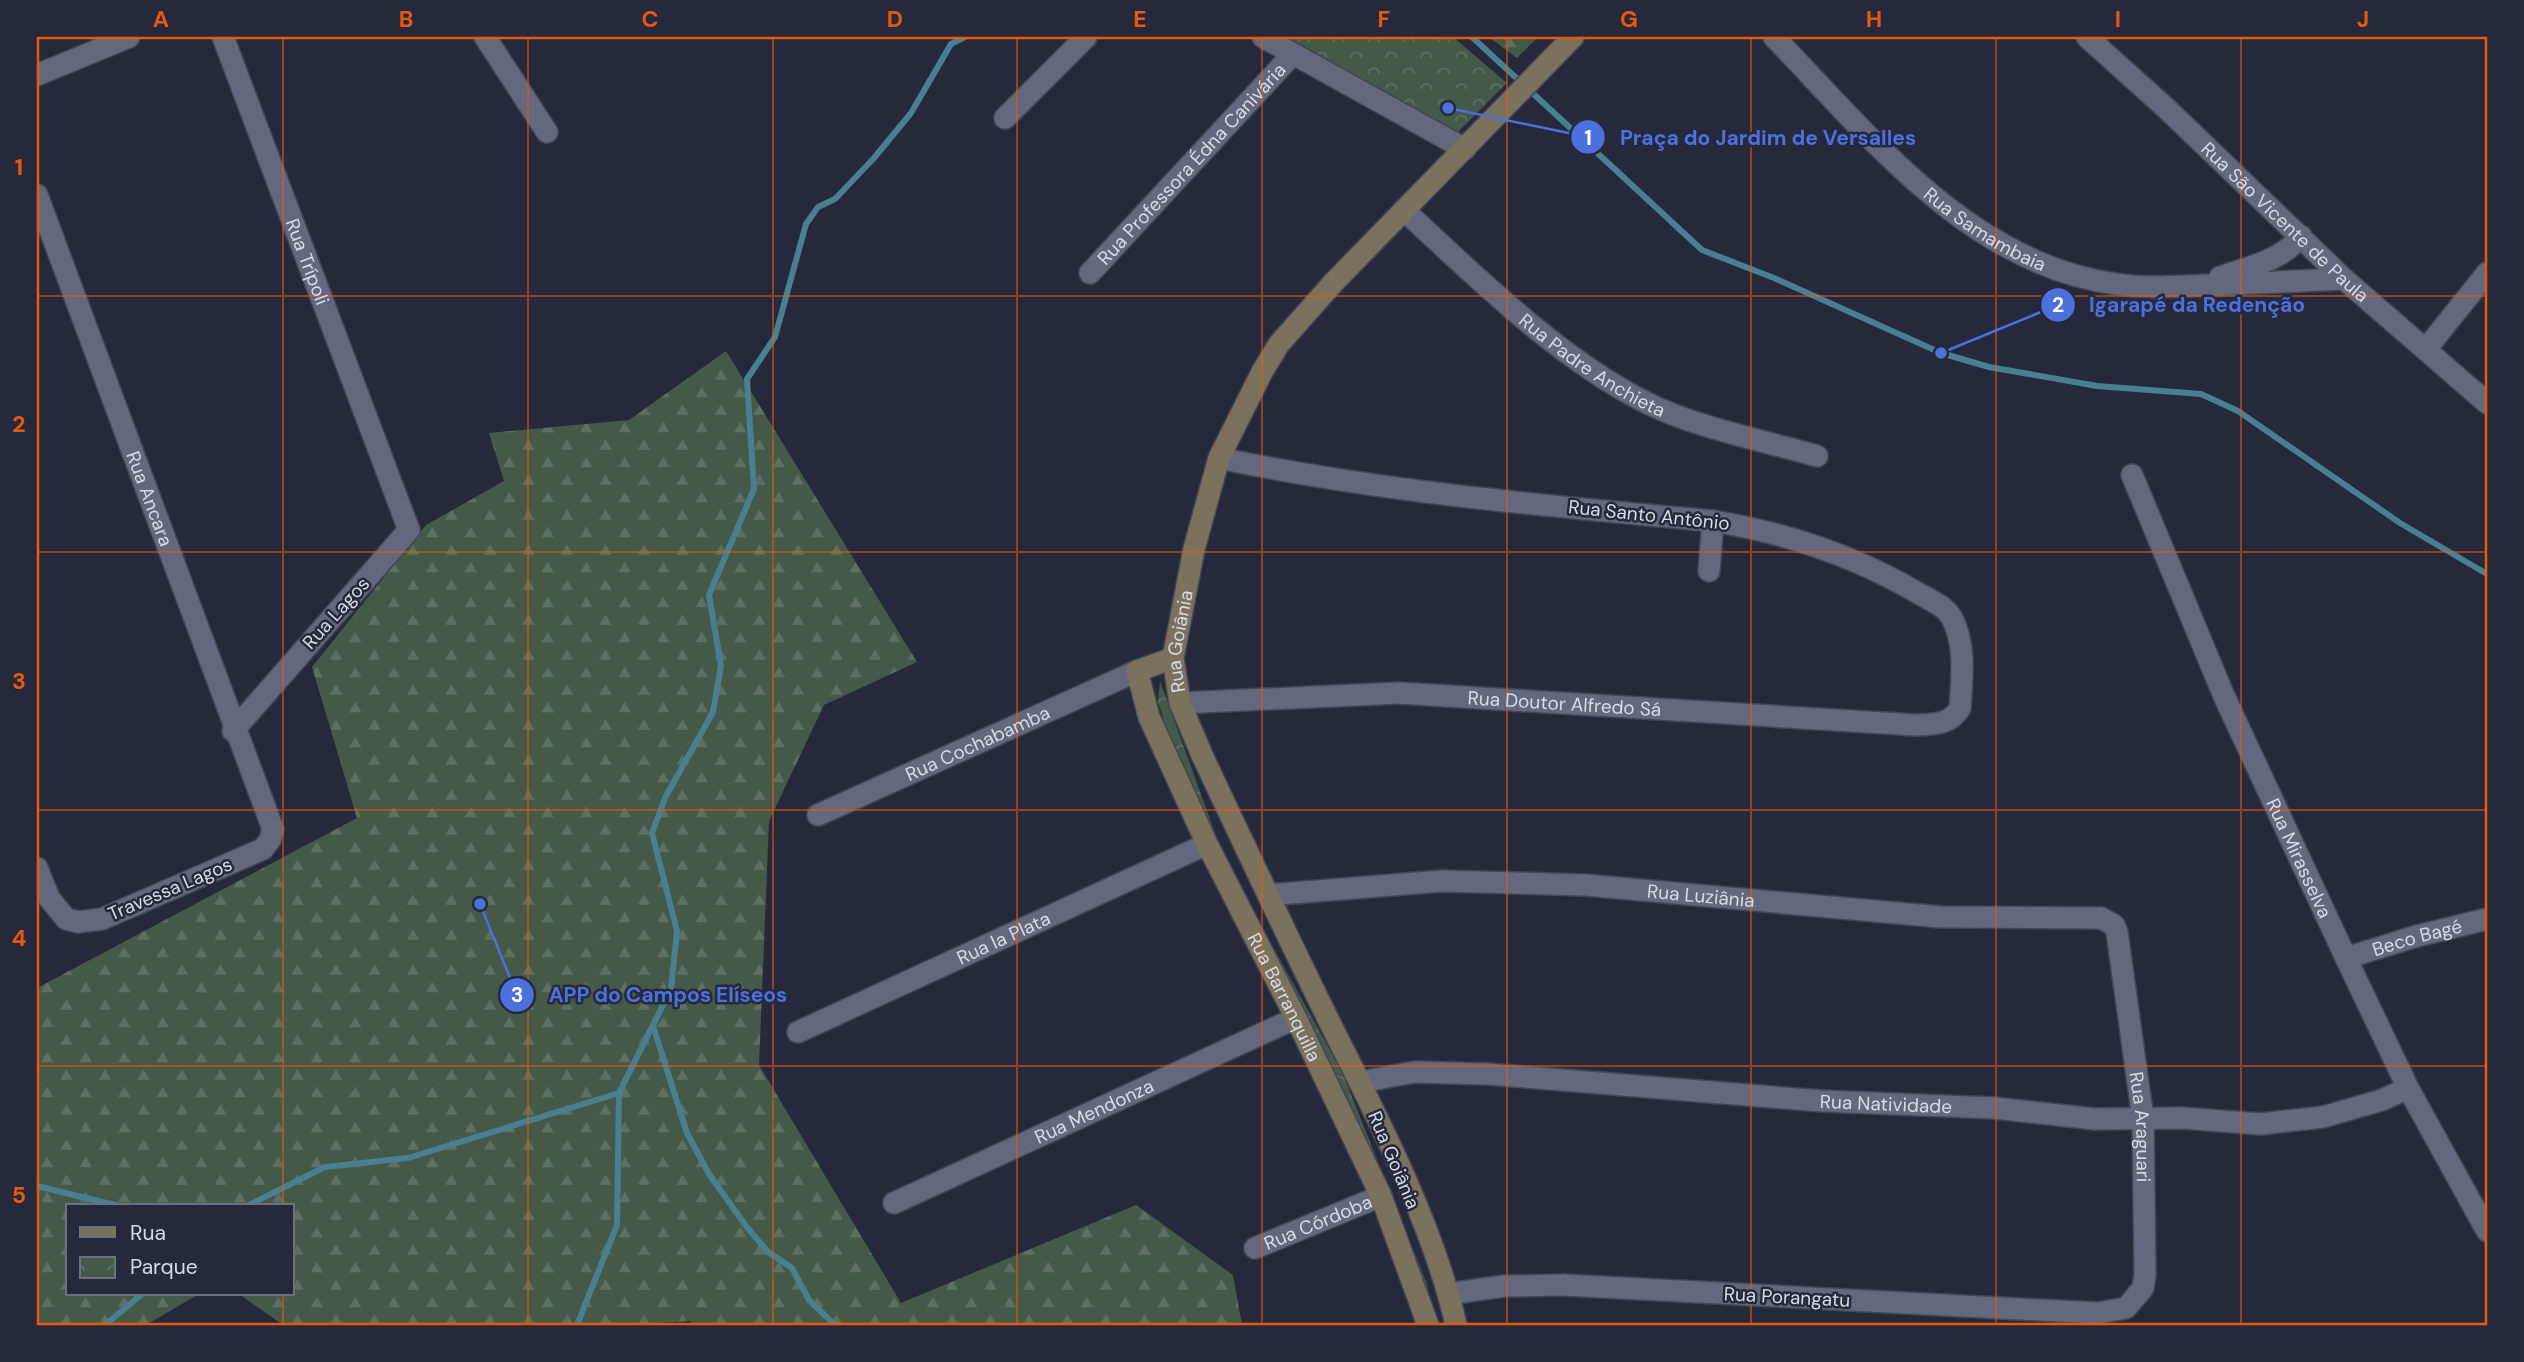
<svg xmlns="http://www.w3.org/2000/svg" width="2524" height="1362" viewBox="0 0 2524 1362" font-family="'DM Sans',sans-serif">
	<defs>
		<pattern id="forest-firs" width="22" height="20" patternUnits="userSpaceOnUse" patternTransform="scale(1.75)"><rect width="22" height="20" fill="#445947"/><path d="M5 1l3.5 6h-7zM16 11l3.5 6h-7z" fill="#5e7062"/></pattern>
		<pattern id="park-crowns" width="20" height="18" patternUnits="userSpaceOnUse" patternTransform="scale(1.75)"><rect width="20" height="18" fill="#445947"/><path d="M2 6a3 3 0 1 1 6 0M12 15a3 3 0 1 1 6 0" fill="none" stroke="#5e7062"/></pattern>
	</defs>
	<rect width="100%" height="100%" fill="#26293c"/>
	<path fill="url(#forest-firs)" d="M 1489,37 L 1538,37 L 1517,58 Z
		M 726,351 L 917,662 L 824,705 L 769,821 L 759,1065 L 901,1303 L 1136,1205 L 1233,1275 L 1242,1325 L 693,1325 L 690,1321 L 627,1325 L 283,1325 L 239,1294 L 292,1294 L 292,1206 L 68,1206 L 68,1294 L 199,1294 L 146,1325 L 37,1325 L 37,988 L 357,818 L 312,667 L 426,525 L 504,481 L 489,433 L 629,420 Z"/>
	<path fill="url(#park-crowns)" d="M 1286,37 L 1453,37 L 1507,83 L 1458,132 Z
		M 1160,681 L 1224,858 L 1342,1072 L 1427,1284 L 1435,1325 L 1201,837 L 1158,702 Z"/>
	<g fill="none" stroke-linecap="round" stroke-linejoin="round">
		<path stroke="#488091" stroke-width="6" d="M 1472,37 L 1702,250 L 1774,278 L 1941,353 L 1989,367 L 2097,386 L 2201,394 L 2238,411 L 2400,523 L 2487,574
			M 653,1026 L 687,1133 L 709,1174 L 746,1226 L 768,1252 L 792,1268 L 809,1300 L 835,1325
			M 37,1186 L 119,1206
			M 247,1206 L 325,1167 L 408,1158 L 619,1093
			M 105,1325 L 142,1294
			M 577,1325 L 617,1225 L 619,1093 L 671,989 L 677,931 L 652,833 L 665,798 L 713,712 L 721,666 L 709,595 L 754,489 L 747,379 L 775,337 L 806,224 L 818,207 L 835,199 L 874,158 L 911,113 L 951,44 L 965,37"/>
		<g stroke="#434655" stroke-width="24">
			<g id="street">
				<path id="s1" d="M 223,37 L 409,530 L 233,731"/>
				<path d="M 485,37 L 547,132"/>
				<path d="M 1263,37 L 1465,149"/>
				<path id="s2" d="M 1774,37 C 1870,136 1969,264 2116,284 C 2147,289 2180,286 2211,285 C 2255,283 2300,281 2344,279"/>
				<path id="s3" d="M 2087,37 L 2167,109 L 2344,279 L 2487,403"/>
				<path d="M 37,75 L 129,37"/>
				<path d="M 1005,118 L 1086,37"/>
				<path id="s4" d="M 37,195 L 273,829 L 270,840 L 263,849 L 102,919 L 78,922 L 66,919 L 49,898 L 37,868"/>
				<path id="s5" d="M 1404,210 C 1476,277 1557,357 1645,402 C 1696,428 1762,440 1817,456"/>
				<path id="s6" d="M 1090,273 L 1292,55"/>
				<path d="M 2220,277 C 2249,267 2281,261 2301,236"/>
				<path d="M 2426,349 L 2487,273"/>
				<path id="s7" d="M 2132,475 L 2224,696 L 2346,958 L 2408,1088 L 2487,1231"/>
				<path d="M 1709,571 L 1713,521"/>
				<path id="s8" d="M 1180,703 L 1399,693 L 1916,725 C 1934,724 1950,725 1960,708 C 1962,678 1966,645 1952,618 C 1945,606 1930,600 1918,593 C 1853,555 1787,533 1713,521 C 1548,506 1381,492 1219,458"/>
				<path id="s9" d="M 818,815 L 1137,671"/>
				<path id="s10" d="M 1268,895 L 1442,881 L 1585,885 L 1941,917 L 2101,918 L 2114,925 L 2117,932 L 2143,1119 L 2145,1275 L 2143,1288 L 2126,1308 L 2097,1313 L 1564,1285 L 1504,1286 L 1448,1294"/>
				<path id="s11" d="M 2346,958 L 2417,936 L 2487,919"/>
				<path id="s12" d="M 798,1032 L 1207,844"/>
				<path id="s13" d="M 1361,1082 L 1414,1072 L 1488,1074 L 1822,1101 L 1994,1108 L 2095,1119 L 2182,1118 L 2260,1124 L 2323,1117 L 2382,1100 L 2408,1088"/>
				<path id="s14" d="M 894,1203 L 1296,1018"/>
				<path id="s15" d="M 1255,1248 L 1381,1196"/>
			</g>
		</g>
		<g stroke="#434655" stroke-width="24">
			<g id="secondary">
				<path id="s16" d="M 1173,658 L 1137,671 L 1149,717 L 1207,844 L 1296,1018 L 1381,1196 L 1428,1325"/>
				<path id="s17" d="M 1456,1325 C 1435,1231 1383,1128 1339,1041 C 1292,947 1247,851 1202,755 L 1180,703 L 1173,658 L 1194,549 L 1219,458 L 1262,372 L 1279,344 L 1334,282 L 1573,37"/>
			</g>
		</g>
		<use href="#street" stroke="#64687e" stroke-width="21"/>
		<use href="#secondary" stroke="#7b725e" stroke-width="21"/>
	</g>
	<path fill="none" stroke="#e8590c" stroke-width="2" stroke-opacity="0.55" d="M 283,37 L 283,1206M 528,37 L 528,1325M 773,37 L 773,1325M 1017,37 L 1017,1325M 1262,37 L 1262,1325M 1507,37 L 1507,1325M 1751,37 L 1751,1325M 1996,37 L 1996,1325M 2241,37 L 2241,1325M 37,296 L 2487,296M 37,552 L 2487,552M 37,810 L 2487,810M 37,1066 L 2487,1066M 283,1294 L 283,1325"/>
	<g text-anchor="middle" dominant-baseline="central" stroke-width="5" stroke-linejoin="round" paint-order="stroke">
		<g font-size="19" fill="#d8dbe7" stroke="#26293c">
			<text stroke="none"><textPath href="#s6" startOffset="149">Rua Professora Édna Canivária</textPath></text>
			<text stroke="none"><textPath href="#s3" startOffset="271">Rua São Vicente de Paula</textPath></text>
			<text stroke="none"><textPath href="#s2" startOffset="287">Rua Samambaia</textPath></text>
			<text stroke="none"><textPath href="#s1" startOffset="240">Rua Trípoli</textPath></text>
			<text stroke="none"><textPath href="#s5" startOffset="245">Rua Padre Anchieta</textPath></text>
			<text stroke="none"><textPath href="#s4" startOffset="324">Rua Ancara</textPath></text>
			<text transform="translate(1649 515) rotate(6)">Rua Santo Antônio</text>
			<text transform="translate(336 613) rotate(-48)">Rua Lagos</text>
			<text stroke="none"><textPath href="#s17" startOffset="744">Rua Goiânia</textPath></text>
			<text stroke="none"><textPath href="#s8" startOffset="385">Rua Doutor Alfredo Sá</textPath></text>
			<text stroke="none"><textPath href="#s9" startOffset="175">Rua Cochabamba</textPath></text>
			<text stroke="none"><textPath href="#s7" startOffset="418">Rua Mirasselva</textPath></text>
			<text transform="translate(170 889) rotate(-23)">Travessa Lagos</text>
			<text stroke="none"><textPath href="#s10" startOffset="434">Rua Luziânia</textPath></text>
			<text stroke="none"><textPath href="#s12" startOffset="226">Rua la Plata</textPath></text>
			<text stroke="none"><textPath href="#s11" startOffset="74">Beco Bagé</textPath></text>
			<text stroke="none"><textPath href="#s16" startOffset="397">Rua Barranquilla</textPath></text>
			<text stroke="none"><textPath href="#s13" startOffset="527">Rua Natividade</textPath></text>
			<text stroke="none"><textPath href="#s14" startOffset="220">Rua Mendonza</textPath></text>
			<text stroke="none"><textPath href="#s10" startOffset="1054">Rua Araguari</textPath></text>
			<text transform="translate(1394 1160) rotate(67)">Rua Goiânia</text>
			<text stroke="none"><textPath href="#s15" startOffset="68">Rua Córdoba</textPath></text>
			<text transform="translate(1787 1297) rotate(3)">Rua Porangatu</text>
		</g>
	</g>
	<path fill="none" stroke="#4c71dc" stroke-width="2.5" d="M1448 108L1588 137M1941 353L2058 305M480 904L517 995"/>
	<g fill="#4c71dc" stroke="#26293c" stroke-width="2.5">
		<circle cx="1448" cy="108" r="7"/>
		<circle cx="1941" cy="353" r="7"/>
		<circle cx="480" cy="904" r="7"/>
		<circle cx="1588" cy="137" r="18"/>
		<circle cx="2058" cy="305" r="18"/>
		<circle cx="517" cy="995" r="18"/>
	</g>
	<g font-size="21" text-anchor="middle" font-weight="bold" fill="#fff">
		<text x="1588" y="145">1</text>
		<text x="2058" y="312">2</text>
		<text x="517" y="1002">3</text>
	</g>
	<g font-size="21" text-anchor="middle" font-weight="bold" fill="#4c71dc" stroke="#26293c" stroke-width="5" stroke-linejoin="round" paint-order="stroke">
		<text x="1768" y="145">Praça do Jardim de Versalles</text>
		<text x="2197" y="312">Igarapé da Redenção</text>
		<text x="668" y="1002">APP do Campos Elíseos</text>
	</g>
	<rect width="2524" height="1362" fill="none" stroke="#26293c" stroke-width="77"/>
	<rect x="66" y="1204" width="228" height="91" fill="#26293c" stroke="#6d7080" stroke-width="2"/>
	<rect x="80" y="1227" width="35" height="10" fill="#7b725e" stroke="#6d7080" stroke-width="2"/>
	<text x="130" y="1240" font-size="21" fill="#d8dbe7">Rua</text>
	<rect x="80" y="1257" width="35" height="21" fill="url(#park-crowns)" stroke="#6d7080" stroke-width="2"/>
	<text x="130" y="1274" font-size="21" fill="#d8dbe7">Parque</text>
	<rect x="38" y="38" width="2448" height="1286" fill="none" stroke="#e8590c" stroke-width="2.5"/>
	<g font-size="23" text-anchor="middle" font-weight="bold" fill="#e8590c">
		<text x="161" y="27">A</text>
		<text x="406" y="27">B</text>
		<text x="650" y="27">C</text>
		<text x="895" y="27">D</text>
		<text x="1140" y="27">E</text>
		<text x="1384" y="27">F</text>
		<text x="1629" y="27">G</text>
		<text x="1874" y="27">H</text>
		<text x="2118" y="27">I</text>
		<text x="2363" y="27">J</text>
		<text x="19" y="175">1</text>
		<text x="19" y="432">2</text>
		<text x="19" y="689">3</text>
		<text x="19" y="946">4</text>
		<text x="19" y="1203">5</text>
	</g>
</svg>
